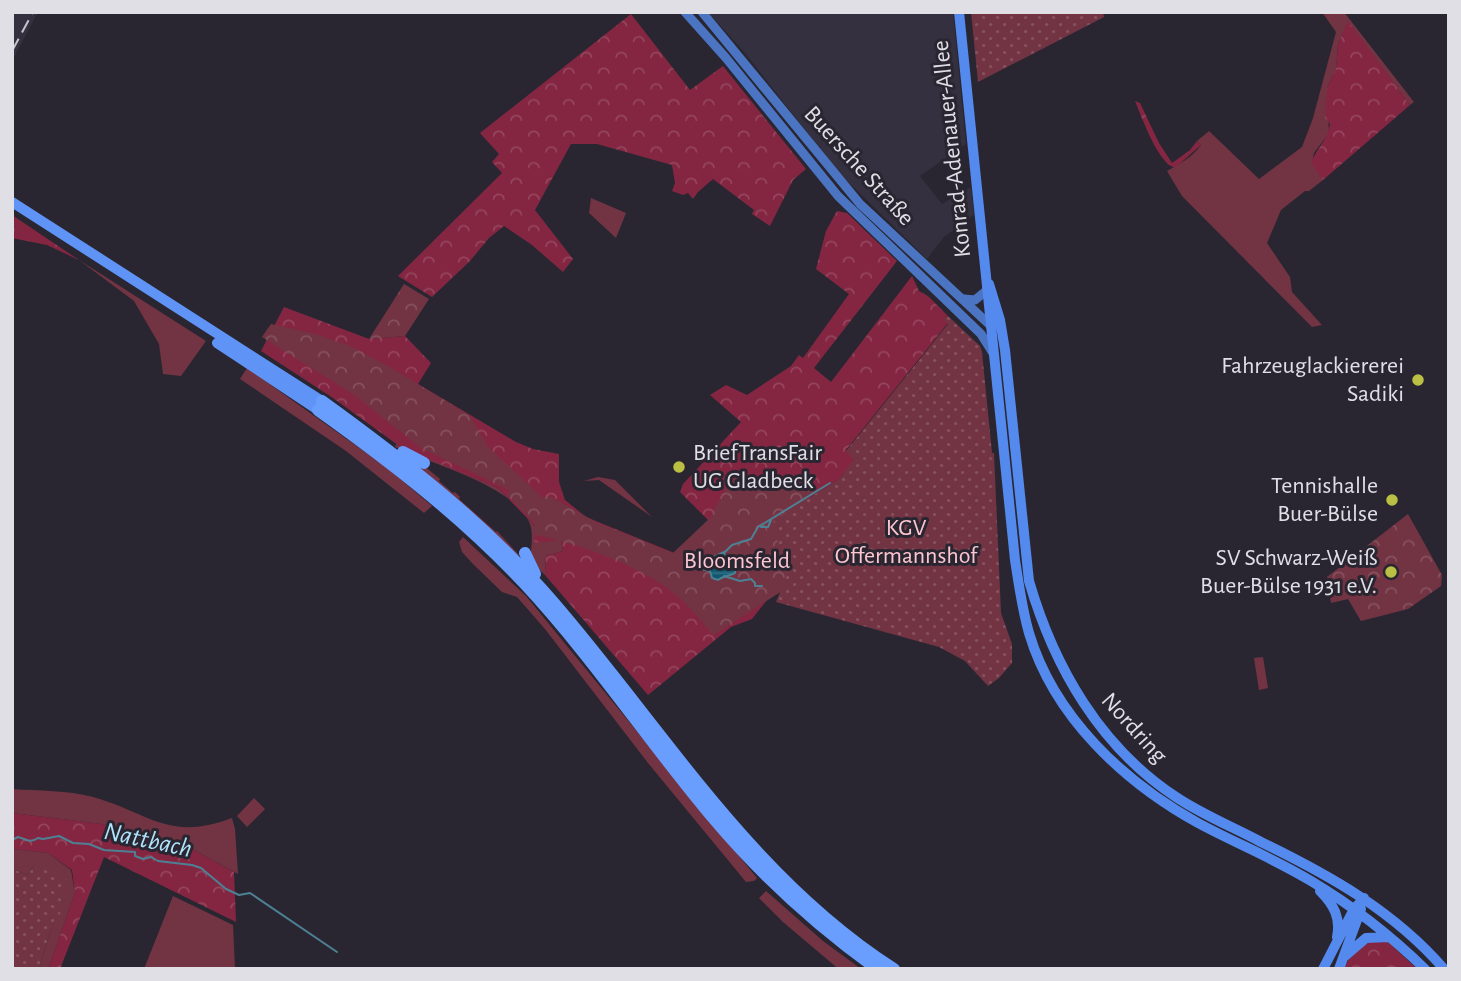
<svg xmlns="http://www.w3.org/2000/svg" width="1461" height="981" viewBox="0 0 1461 981" font-family="'Alegreya Sans',sans-serif">
	<defs>
		<pattern id="forest-crowns" width="20" height="18" patternUnits="userSpaceOnUse" patternTransform="scale(1.75)"><rect width="20" height="18" fill="#842642"/><path d="M2 6a3 3 0 1 1 6 0M12 15a3 3 0 1 1 6 0" fill="none" stroke="#95455d"/></pattern>
		<pattern id="park-crowns" width="20" height="18" patternUnits="userSpaceOnUse" patternTransform="scale(1.75)"><rect width="20" height="18" fill="#723443"/><path d="M2 6a3 3 0 1 1 6 0M12 15a3 3 0 1 1 6 0" fill="none" stroke="#86515e"/></pattern>
		<pattern id="garden-dots" width="8" height="8" patternUnits="userSpaceOnUse" patternTransform="scale(1.75)"><rect width="8" height="8" fill="#723443"/><path d="M2 2h.1M6 6h.1" fill="none" stroke="#86515e" stroke-width="1.8" stroke-linecap="round"/></pattern>
		<pattern id="water-rules" width="6" height="5" patternUnits="userSpaceOnUse" patternTransform="scale(1.75)"><rect width="6" height="5" fill="#0f5871"/><path d="M0 2.5h6" fill="none" stroke="#327085"/></pattern>
	</defs>
	<rect width="100%" height="100%" fill="#292631"/>
	<path fill="#34303f" d="M 12,12 L 38,12 L 12,61 L 12,35 L 15,29 L 12,29 Z
		M 708,12 L 953,12 L 966,144 L 920,176 L 942,204 L 971,187 L 974,215 L 944,237 L 927,259 L 838,172 L 745,53 Z"/>
	<path fill="#723443" d="M 1322,12 L 1344,12 L 1414,102 L 1410,105 L 1348,22 L 1338,44 L 1336,69 L 1327,88 L 1329,133 L 1314,153 L 1312,163 L 1323,180 L 1309,191 L 1305,191 L 1281,210 L 1267,243 L 1290,277 L 1292,292 L 1322,325 L 1312,327 L 1182,196 L 1167,171 C 1179,164 1192,158 1201,145 L 1197,141 L 1209,131 L 1259,179 L 1302,147 L 1313,118 L 1336,32 Z
		M 591,198 L 626,213 L 616,238 L 589,213 Z
		M 79,260 L 206,341 L 181,376 L 163,374 L 159,344 L 134,301 Z
		M 247,368 L 386,467 L 432,506 L 424,513 L 346,451 L 240,379 Z
		M 396,444 L 498,488 L 536,527 L 561,540 L 563,551 L 546,556 L 545,575 L 531,562 C 530,550 534,535 530,524 C 514,485 431,464 395,447 Z
		M 415,464 L 423,465 L 440,479 L 439,481 L 453,493 L 455,492 L 460,497 L 459,499 L 496,532 L 497,531 L 519,555 L 517,556 L 468,509 Z
		M 598,477 L 615,480 L 652,517 L 599,480 L 584,481 Z
		M 463,537 L 526,596 L 757,878 L 754,881 L 746,882 L 648,763 L 545,629 L 517,597 L 502,592 L 473,564 L 462,552 L 459,542 Z
		M 1263,657 L 1268,688 L 1259,690 L 1254,658 Z
		M 12,789 C 39,791 67,790 93,797 C 150,813 168,842 232,818 L 235,829 L 238,874 L 194,850 L 102,824 L 12,813 Z
		M 254,798 L 265,809 L 247,827 L 237,816 Z
		M 12,849 L 48,853 L 71,870 L 75,893 L 48,969 L 39,969 L 50,932 L 65,902 L 59,898 L 34,865 L 28,875 L 12,869 Z
		M 766,891 L 823,941 L 861,969 L 838,969 L 835,966 L 783,922 L 759,898 Z
		M 173,896 L 233,925 L 235,969 L 144,969 Z"/>
	<path fill="url(#forest-crowns)" d="M 631,14 L 690,90 L 723,66 L 806,169 L 793,180 L 770,226 L 752,214 L 754,210 L 713,179 L 698,192 L 693,199 L 688,193 L 683,195 L 672,191 L 675,183 L 672,165 L 597,144 L 571,144 L 535,210 L 573,259 L 563,272 L 532,245 L 504,226 L 489,238 L 470,261 L 432,297 L 398,276 L 502,173 L 492,162 L 499,154 L 480,133 Z
		M 1348,21 L 1410,105 L 1323,180 L 1311,163 C 1316,149 1328,140 1330,124 L 1325,118 L 1327,88 L 1336,69 L 1338,44 Z
		M 1135,101 L 1140,103 L 1159,143 L 1172,163 L 1190,150 L 1197,141 L 1201,145 L 1175,168 C 1158,163 1142,118 1135,101 Z
		M 837,211 L 847,213 L 897,261 L 814,368 L 831,382 L 912,276 L 919,291 L 928,296 L 948,316 L 945,319 L 948,323 L 846,450 L 855,460 L 838,480 L 775,519 L 718,530 L 680,492 L 683,484 L 741,422 L 710,395 L 726,385 L 747,395 L 791,366 L 799,355 L 803,358 L 849,294 L 816,269 L 826,231 Z
		M 12,215 L 79,260 L 47,245 L 12,238 Z
		M 284,307 L 369,339 L 405,336 L 431,363 L 418,384 L 516,442 L 533,449 L 559,454 L 559,482 L 565,500 L 586,517 L 699,563 L 777,587 L 752,619 L 731,627 L 648,695 L 545,575 L 546,556 L 563,551 L 561,540 L 534,543 L 536,527 L 498,488 L 402,448 L 333,398 L 261,351 Z
		M 12,813 L 102,824 L 194,850 L 234,872 L 236,922 L 104,857 L 60,969 L 48,969 L 75,893 L 72,870 L 48,853 L 12,849 Z
		M 1364,940 L 1386,940 L 1417,969 L 1344,969 L 1353,950 Z"/>
	<path fill="url(#park-crowns)" d="M 404,284 L 429,299 L 405,336 L 369,339 Z
		M 271,324 L 315,334 L 348,345 L 386,365 L 469,415 L 488,447 L 543,498 L 549,496 L 596,522 L 673,553 L 710,518 L 735,472 L 819,490 L 776,523 L 795,574 L 779,593 L 713,635 C 700,619 687,603 671,591 C 633,562 580,545 534,534 L 535,524 L 507,495 L 510,490 L 421,448 L 353,394 L 262,337 Z
		M 1408,514 L 1442,575 L 1441,586 L 1408,609 L 1361,621 L 1348,599 L 1331,603 L 1327,577 Z"/>
	<path fill="url(#garden-dots)" d="M 971,12 L 1103,12 L 1104,17 L 978,82 Z
		M 948,316 L 980,346 L 982,352 L 992,453 L 994,453 L 1001,613 L 1012,644 L 1012,663 L 999,678 L 988,686 L 965,661 L 939,647 L 776,602 L 789,570 L 772,527 L 775,519 L 838,480 L 854,460 L 846,451 L 948,324 L 944,319 Z
		M 34,865 L 67,880 L 59,898 L 66,902 L 50,932 L 39,969 L 12,969 L 12,869 L 28,875 Z"/>
	<path fill="url(#water-rules)" stroke="#4e8094" stroke-width="2" d="M 724,552 L 725,558 L 735,569 L 735,573 C 730,576 723,576 718,580 L 712,578 L 710,571 L 693,567 L 695,563 L 701,563 Z"/>
	<g fill="none" stroke-linecap="round" stroke-linejoin="round">
		<path stroke="#4e8094" stroke-width="2" d="M 761,527 L 768,527 L 771,520
			M 724,553 L 732,545 L 751,539 L 758,527 L 830,483
			M 724,576 L 740,581 L 751,579 L 755,583 L 755,586 L 762,586
			M 12,840 L 18,837 C 27,839 29,844 38,838 L 43,839 L 59,836 L 73,843 L 89,844 L 104,850 L 135,852 L 135,856 L 143,859 L 151,857 L 158,861 L 192,865 L 201,868 L 226,889 L 239,895 L 250,893 L 337,952"/>
		<path stroke="#4b75c2" stroke-width="9" d="M 685,12 L 726,58 L 838,196 L 981,334 L 993,353
			M 702,12 L 860,204 L 992,327
			M 964,299 L 975,300 L 986,291"/>
		<path stroke="#5489ed" stroke-width="10" d="M 959,12 L 1015,560 C 1019,585 1022,609 1029,633 C 1054,717 1124,782 1198,823 C 1235,843 1275,859 1311,881 C 1353,906 1390,935 1425,969
			M 989,284 L 1000,320 L 1005,350 L 1029,581 C 1054,667 1100,747 1176,797 C 1203,815 1233,827 1261,842 C 1329,875 1394,911 1444,969
			M 1320,891 C 1334,905 1341,918 1337,937
			M 1345,956 L 1366,938 L 1389,937
			M 1323,969 L 1354,909 L 1364,898
			M 1339,969 L 1361,909"/>
		<path stroke="#5f94f6" stroke-width="10" d="M 12,202 L 322,401
			M 217,343 L 318,410"/>
		<path stroke="#6a9efe" stroke-width="12" d="M 322,401 C 405,461 486,524 553,602 C 662,728 750,877 894,969
			M 318,410 C 391,462 462,517 524,583 C 593,657 649,742 714,819 C 762,876 816,925 877,969
			M 403,452 L 424,463
			M 525,553 L 535,574"/>
		<path stroke="#c6c4cb" stroke-width="2" stroke-dasharray="14 7" stroke-linecap="butt" d="M 12,51 L 33,12"/>
	</g>
	<g fill="#bbc045" stroke="#292631" stroke-width="2.5">
		<circle cx="1418" cy="380" r="7"/>
		<circle cx="679" cy="467" r="7"/>
		<circle cx="1392" cy="500" r="7"/>
		<circle cx="1391" cy="572" r="7"/>
	</g>
	<g text-anchor="middle" dominant-baseline="central" stroke-width="6" stroke-linejoin="round" paint-order="stroke">
		<g font-size="24" fill="#e1dfe6" stroke="#292631">
			<text transform="translate(952 149) rotate(-96)">Konrad-Adenauer-Allee</text>
			<text transform="translate(859 166) rotate(48)">Buersche Straße</text>
			<text transform="translate(1134 728) rotate(48)">Nordring</text>
		</g>
		<g font-size="24" fill="#e1dfe6" stroke="#292631" text-anchor="end">
			<text x="1404" y="366">Fahrzeuglackiererei<tspan x="1404" dy="28">Sadiki</tspan></text>
			<text x="693" y="453" text-anchor="start">BriefTransFair<tspan x="693" dy="28">UG Gladbeck</tspan></text>
			<text x="1378" y="486">Tennishalle<tspan x="1378" dy="28">Buer-Bülse</tspan></text>
			<text x="1377" y="558">SV Schwarz-Weiß<tspan x="1377" dy="28">Buer-Bülse 1931 e.V.</tspan></text>
		</g>
		<g font-size="24" fill="#fdc6d0" stroke="#292631">
			<text x="906" y="528">KGV<tspan x="906" dy="28">Offermannshof</tspan></text>
			<text x="737" y="561">Bloomsfeld</text>
		</g>
		<g font-size="26" font-style="italic" fill="#afe5fc" stroke="#292631">
			<text transform="translate(148 840) rotate(12)">Nattbach</text>
		</g>
	</g>
	<rect width="1461" height="981" fill="none" stroke="#e1dfe6" stroke-width="28"/>
</svg>
